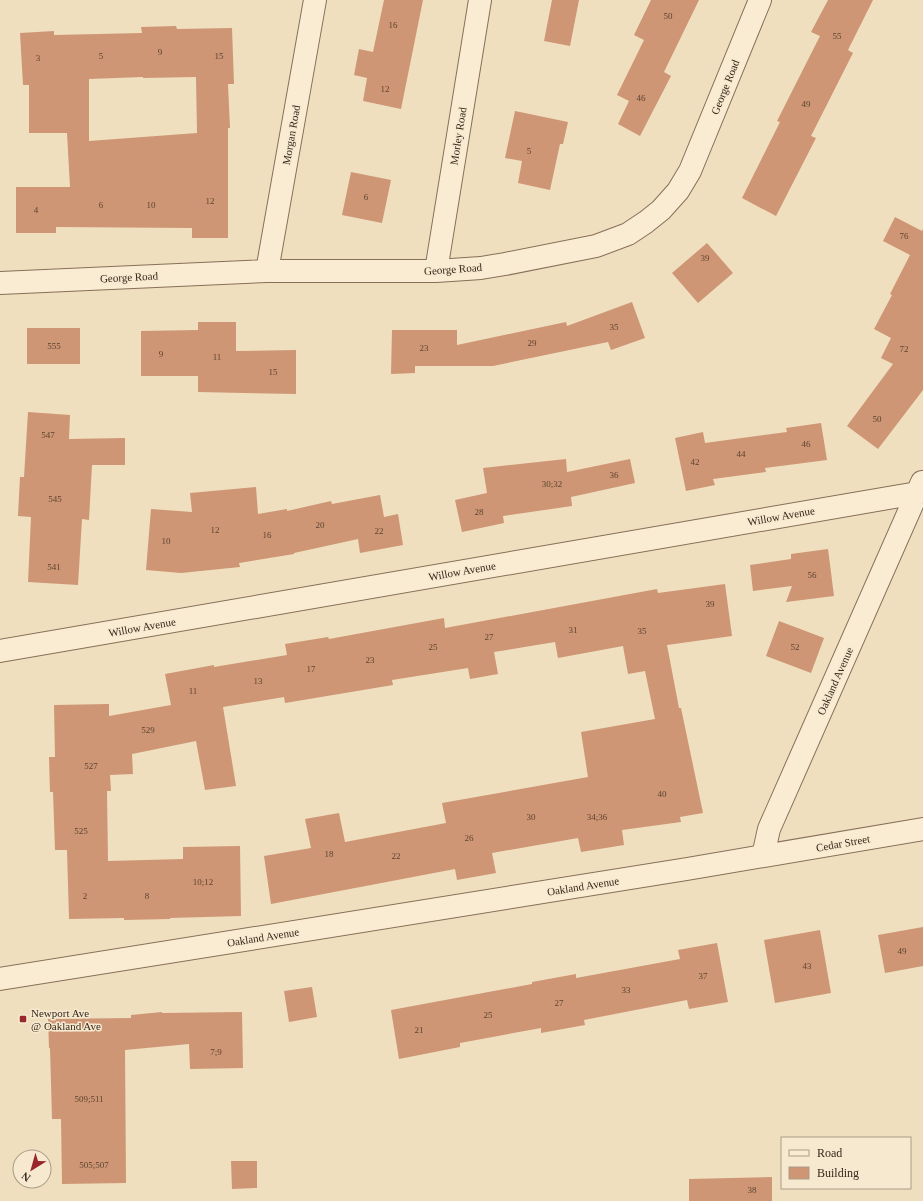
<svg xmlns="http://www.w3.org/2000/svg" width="923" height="1201" viewBox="0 0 923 1201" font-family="Georgia,serif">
	<rect width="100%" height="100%" fill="#efdfbf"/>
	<path fill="#ce9674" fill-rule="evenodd" d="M 384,0 L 423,0 L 401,109 L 363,101 L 367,78 L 354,75 L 359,49 L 373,52 Z
		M 552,0 L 579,0 L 570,46 L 544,41 Z
		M 651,0 L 699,0 L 664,72 L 671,76 L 640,136 L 618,124 L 629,101 L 617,95 L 644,40 L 634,35 Z
		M 828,0 L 873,0 L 848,50 L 853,53 L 811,136 L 816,138 L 776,216 L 742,198 L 780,122 L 777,121 L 820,36 L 811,32 Z
		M 176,26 L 177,29 L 232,28 L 234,84 L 228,84 L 230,128 L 228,128 L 228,238 L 192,238 L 192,228 L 56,227 L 56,233 L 16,233 L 16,187 L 70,187 L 67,133 L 29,133 L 29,85 L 23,85 L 20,33 L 54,31 L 54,35 L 142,33 L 141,27 ZM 143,77 L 143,78 L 196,77 L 197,133 L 89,141 L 89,79 Z
		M 515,111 L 568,122 L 563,144 L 560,144 L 550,190 L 518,183 L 522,161 L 505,158 Z
		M 351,172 L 391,180 L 382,223 L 342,215 Z
		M 895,217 L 922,231 L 923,229 L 923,390 L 878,449 L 847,426 L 893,364 L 881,358 L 891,338 L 874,329 L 892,295 L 890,294 L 910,255 L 883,241 Z
		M 707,243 L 733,273 L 698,303 L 672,273 Z
		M 632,302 L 645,338 L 611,350 L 608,342 L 493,366 L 415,366 L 415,373 L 391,374 L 392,330 L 457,330 L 457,345 L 566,322 L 567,326 Z
		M 198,322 L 236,322 L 236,351 L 296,350 L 296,394 L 198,392 L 198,376 L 141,376 L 141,331 L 198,330 Z
		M 27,328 L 80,328 L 80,364 L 27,364 Z
		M 28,412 L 70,415 L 69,439 L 125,438 L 125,465 L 92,465 L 89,520 L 82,519 L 78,585 L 28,582 L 31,517 L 18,516 L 20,477 L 24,477 Z
		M 821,423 L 827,460 L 765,468 L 766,472 L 713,479 L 715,485 L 686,491 L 675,438 L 703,432 L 705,443 L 787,432 L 786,428 Z
		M 566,459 L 567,472 L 630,459 L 635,483 L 571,497 L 572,506 L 503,516 L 504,523 L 462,532 L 455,500 L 487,493 L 483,468 Z
		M 256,487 L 258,514 L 287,509 L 287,511 L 331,501 L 332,504 L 380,495 L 384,517 L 398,514 L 403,545 L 360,553 L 358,539 L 294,553 L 294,554 L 239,563 L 240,567 L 181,573 L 146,570 L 151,509 L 192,512 L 190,493 Z
		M 828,549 L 834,596 L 786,602 L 792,586 L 753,591 L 750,565 L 791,559 L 791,554 Z
		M 725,584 L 732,636 L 667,645 L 679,708 L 681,708 L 703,813 L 680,817 L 681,822 L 622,830 L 624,845 L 581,852 L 578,838 L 492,853 L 496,873 L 457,880 L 455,869 L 271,904 L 264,856 L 311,848 L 305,819 L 339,813 L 345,842 L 446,823 L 442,803 L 588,777 L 581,732 L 655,719 L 645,671 L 628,674 L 623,646 L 558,658 L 555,642 L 494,652 L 498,674 L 470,679 L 468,668 L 392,680 L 393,685 L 285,703 L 284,697 L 223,707 L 236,786 L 205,790 L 196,741 L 132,754 L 133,774 L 110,775 L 111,791 L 107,791 L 108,861 L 183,859 L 183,847 L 240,846 L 241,916 L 170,918 L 170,919 L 124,920 L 124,918 L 69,919 L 67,850 L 55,850 L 53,792 L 50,792 L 49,757 L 55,757 L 54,705 L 109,704 L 109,716 L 171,705 L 165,674 L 214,665 L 214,667 L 287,655 L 285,644 L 328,637 L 329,639 L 444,618 L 445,628 L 657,589 L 658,593 Z
		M 779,621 L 824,638 L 811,673 L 766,656 Z
		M 923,927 L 923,966 L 885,973 L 878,935 Z
		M 820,930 L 831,993 L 775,1003 L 764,940 Z
		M 717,943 L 728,1002 L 689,1009 L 687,1000 L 584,1020 L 585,1025 L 541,1033 L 541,1028 L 460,1043 L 460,1047 L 399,1059 L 391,1010 L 532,984 L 532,982 L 576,974 L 576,978 L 680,959 L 678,950 Z
		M 312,987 L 317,1017 L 289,1022 L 284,991 Z
		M 162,1012 L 162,1013 L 242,1012 L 243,1068 L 190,1069 L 189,1044 L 125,1050 L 126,1183 L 62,1184 L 61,1119 L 52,1119 L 50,1048 L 49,1048 L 48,1019 L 131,1018 L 131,1015 Z
		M 231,1161 L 257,1161 L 257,1188 L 232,1189 Z
		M 772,1177 L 772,1201 L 689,1201 L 689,1179 Z"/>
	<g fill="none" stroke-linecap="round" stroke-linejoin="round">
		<g stroke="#886f57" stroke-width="24">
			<path id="minor" d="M 267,271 L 315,0
				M 436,271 L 480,0
				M 0,283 L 267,271 L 436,271 L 481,268 L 505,264 L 596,246 L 628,234 L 646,222 L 661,210 L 678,191 L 690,171 L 760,0
				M 0,651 L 923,492
				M 763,856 L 769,829 L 922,482
				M 0,979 L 687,869 L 923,829"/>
		</g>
		<use href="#minor" stroke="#f9ecd2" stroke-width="22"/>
	</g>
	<rect fill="#98262a" stroke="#f6e9cf" stroke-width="1.5" x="19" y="1015" width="8" height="8" rx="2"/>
	<g text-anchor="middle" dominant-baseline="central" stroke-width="3" stroke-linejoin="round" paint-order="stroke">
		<g font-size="9" fill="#5d4432">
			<text x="668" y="16">50</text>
			<text x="393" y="25">16</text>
			<text x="837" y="36">55</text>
			<text x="160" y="52">9</text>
			<text x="101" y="56">5</text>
			<text x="219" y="56">15</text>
			<text x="38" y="58">3</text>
			<text x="385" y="89">12</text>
			<text x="641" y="98">46</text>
			<text x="806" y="104">49</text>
			<text x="529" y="151">5</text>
			<text x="366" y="197">6</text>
			<text x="210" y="201">12</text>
			<text x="101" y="205">6</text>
			<text x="151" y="205">10</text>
			<text x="36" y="210">4</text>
			<text x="904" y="236">76</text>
			<text x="705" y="258">39</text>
			<text x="614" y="327">35</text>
			<text x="532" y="343">29</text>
			<text x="54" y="346">555</text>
			<text x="424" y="348">23</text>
			<text x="904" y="349">72</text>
			<text x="161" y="354">9</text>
			<text x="217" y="357">11</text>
			<text x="273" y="372">15</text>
			<text x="877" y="419">50</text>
			<text x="48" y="435">547</text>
			<text x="806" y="444">46</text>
			<text x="741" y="454">44</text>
			<text x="695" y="462">42</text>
			<text x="614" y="475">36</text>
			<text x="552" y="484">30;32</text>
			<text x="55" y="499">545</text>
			<text x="479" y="512">28</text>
			<text x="320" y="525">20</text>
			<text x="215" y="530">12</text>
			<text x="379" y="531">22</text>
			<text x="267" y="535">16</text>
			<text x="166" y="541">10</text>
			<text x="54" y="567">541</text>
			<text x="812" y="575">56</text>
			<text x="710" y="604">39</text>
			<text x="573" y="630">31</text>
			<text x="642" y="631">35</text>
			<text x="489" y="637">27</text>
			<text x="433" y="647">25</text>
			<text x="795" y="647">52</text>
			<text x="370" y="660">23</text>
			<text x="311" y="669">17</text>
			<text x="258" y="681">13</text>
			<text x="193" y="691">11</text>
			<text x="148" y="730">529</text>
			<text x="91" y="766">527</text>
			<text x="662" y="794">40</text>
			<text x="531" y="817">30</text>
			<text x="597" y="817">34;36</text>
			<text x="81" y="831">525</text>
			<text x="469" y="838">26</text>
			<text x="329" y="854">18</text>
			<text x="396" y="856">22</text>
			<text x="203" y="882">10;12</text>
			<text x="85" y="896">2</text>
			<text x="147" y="896">8</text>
			<text x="902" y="951">49</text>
			<text x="807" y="966">43</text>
			<text x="703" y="976">37</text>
			<text x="626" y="990">33</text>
			<text x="559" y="1003">27</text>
			<text x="488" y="1015">25</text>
			<text x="419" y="1030">21</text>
			<text x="216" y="1052">7;9</text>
			<text x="89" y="1099">509;511</text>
			<text x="94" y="1165">505;507</text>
			<text x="752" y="1190">38</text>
		</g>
		<g font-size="11" fill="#37281c" stroke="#f6e9cf">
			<text transform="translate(725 87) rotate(-68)">George Road</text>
			<text transform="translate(291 135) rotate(-80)">Morgan Road</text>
			<text transform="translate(458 136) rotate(-81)">Morley Road</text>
			<text transform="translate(453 269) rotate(-4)">George Road</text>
			<text transform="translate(129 277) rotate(-3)">George Road</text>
			<text transform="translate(781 516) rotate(-10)">Willow Avenue</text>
			<text transform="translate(462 571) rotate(-10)">Willow Avenue</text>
			<text transform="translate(142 627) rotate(-10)">Willow Avenue</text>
			<text transform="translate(835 681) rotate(-66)">Oakland Avenue</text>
			<text transform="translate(843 843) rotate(-10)">Cedar Street</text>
			<text transform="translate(583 886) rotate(-9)">Oakland Avenue</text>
			<text transform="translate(263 937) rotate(-9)">Oakland Avenue</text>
		</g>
		<g font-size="11" fill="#37281c" stroke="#f6e9cf" text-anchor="start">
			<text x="31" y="1013">Newport Ave<tspan x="31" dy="13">@ Oakland Ave</tspan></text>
		</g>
	</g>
	<rect x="781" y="1137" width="130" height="52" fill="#f6e9cf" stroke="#aa9c87"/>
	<rect x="789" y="1150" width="20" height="6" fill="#f9ecd2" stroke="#aa9c87"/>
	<text x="817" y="1157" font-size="12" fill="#37281c">Road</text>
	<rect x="789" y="1167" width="20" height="12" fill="#ce9674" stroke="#aa9c87"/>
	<text x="817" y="1177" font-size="12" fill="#37281c">Building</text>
	<g transform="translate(32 1169) rotate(217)"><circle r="19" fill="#f6e9cf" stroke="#aa9c87"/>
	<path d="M0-3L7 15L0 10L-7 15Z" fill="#98262a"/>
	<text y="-6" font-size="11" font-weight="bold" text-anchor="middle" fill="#37281c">N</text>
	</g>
</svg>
